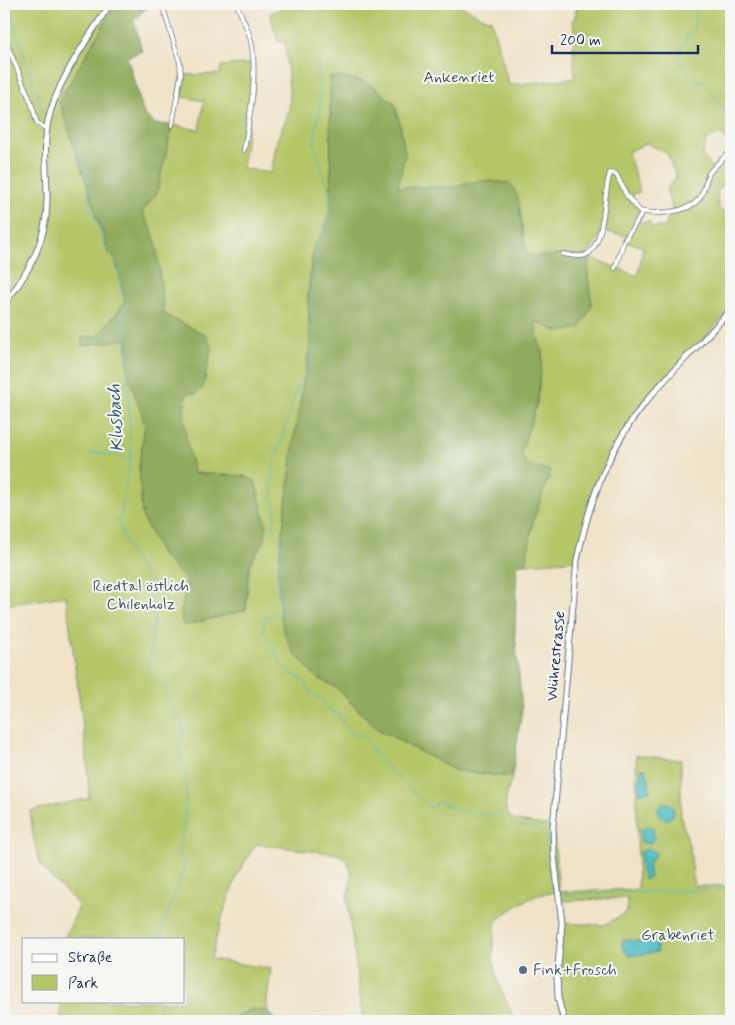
<svg xmlns="http://www.w3.org/2000/svg" width="735" height="1025" viewBox="0 0 735 1025" font-family="Mynerve,sans-serif">
	<rect width="100%" height="100%" fill="#f6f6f2"/>
	<filter id="ink" filterUnits="userSpaceOnUse"><feTurbulence type="fractalNoise" baseFrequency=".02" numOctaves="2"/><feDisplacementMap in="SourceGraphic" scale="10" xChannelSelector="R" yChannelSelector="G"/><feConvolveMatrix kernelMatrix="1 2 1 2 8 2 1 2 1" color-interpolation-filters="sRGB"/></filter>
	<filter id="wash" filterUnits="userSpaceOnUse"><feTurbulence type="fractalNoise" baseFrequency=".0096" numOctaves="4" result="noise"/><feDisplacementMap in="SourceGraphic" scale="20" xChannelSelector="R" yChannelSelector="G"/><feGaussianBlur stdDeviation="1.12" result="paint"/><feColorMatrix in="noise" values="0 0 0 0 0 0 0 0 0 0 0 0 0 0 0 0 0 1.4 0 .05"/><feComposite in="paint" operator="in"/></filter>
	<g filter="url(#wash)">
		<rect width="100%" height="100%" fill="#efe2c6"/>
		<path fill="#b5c669" stroke="#687a64" fill-rule="evenodd" d="M 4,4 L 160,4 L 145,9 L 116,4 L 59,101 L 93,201 L 119,268 L 145,425 L 139,466 L 162,556 L 187,580 L 181,614 L 246,610 L 248,575 L 251,562 L 265,540 L 266,525 L 255,481 L 244,476 L 194,473 C 189,453 182,431 183,411 C 183,392 199,354 205,335 L 164,314 L 156,243 L 152,231 L 142,212 L 157,193 L 172,125 L 199,130 L 204,101 L 178,96 L 181,75 L 220,74 L 221,66 L 253,63 L 254,88 L 242,168 L 271,173 L 277,140 L 288,115 L 290,100 L 285,42 L 278,42 L 270,13 L 290,5 L 290,4 L 458,4 L 481,17 L 491,19 L 509,85 L 575,78 L 573,49 L 574,27 L 572,21 L 575,17 L 577,4 L 731,4 L 731,49 L 725,54 L 729,69 L 725,72 L 731,95 L 731,146 L 721,134 L 707,139 L 702,155 L 713,168 L 720,163 L 722,165 L 725,184 L 717,191 L 718,207 L 724,213 L 730,211 L 731,209 L 731,309 L 644,404 L 604,471 L 577,560 L 526,564 L 533,521 L 551,471 L 526,466 L 521,453 L 537,403 L 543,352 L 538,340 L 535,321 L 560,332 L 592,305 L 588,278 L 589,257 L 638,276 L 643,247 L 624,241 L 627,236 L 601,231 L 597,241 L 587,255 L 530,256 L 526,253 L 518,198 L 466,182 L 458,187 L 397,187 L 405,154 L 396,106 L 375,87 L 330,77 L 331,205 L 324,231 L 313,249 L 308,294 L 310,344 L 295,433 L 278,570 L 280,613 L 284,632 L 316,677 L 337,688 L 376,728 L 456,771 L 512,777 C 508,791 499,811 514,820 L 553,827 L 559,892 L 638,889 L 636,755 L 681,760 L 681,817 L 690,849 L 694,886 L 731,886 L 731,1021 L 540,1021 L 563,1018 L 558,998 L 562,923 L 604,925 L 627,912 L 627,898 L 560,901 L 558,892 C 532,893 515,906 495,922 C 495,933 493,944 493,954 C 494,978 505,1000 516,1021 L 363,1021 L 347,898 L 352,876 L 349,864 L 345,858 L 337,854 L 256,844 L 237,875 L 221,920 L 211,959 L 271,969 L 267,1001 L 268,1011 L 252,1009 L 228,1021 L 61,1021 L 60,1001 L 184,1001 L 184,939 L 64,939 L 79,907 C 69,892 54,883 44,869 C 33,854 33,829 30,811 L 89,798 L 87,758 L 66,596 L 4,605 L 4,310 L 9,298 L 4,304 ZM 646,143 L 667,153 L 676,177 L 666,190 L 673,211 L 668,212 L 666,227 L 651,227 L 650,222 L 638,222 L 643,212 L 631,202 L 633,194 L 640,192 L 628,152 Z"/>
		<path fill="#90ab5d" stroke="#566d5e" d="M 116,4 L 145,9 L 134,21 L 142,51 L 127,57 L 144,114 L 155,124 L 172,125 L 157,193 L 142,212 L 152,231 L 156,243 L 164,314 L 205,335 L 212,347 L 203,388 L 195,394 L 187,393 C 180,419 188,446 194,473 L 244,476 L 255,481 L 266,525 L 265,540 L 251,562 L 248,575 L 246,610 L 183,626 L 181,614 L 187,580 L 162,556 L 142,516 L 139,466 L 145,425 L 128,374 L 127,339 L 82,346 L 82,337 L 98,336 L 125,302 L 118,270 L 115,260 L 108,252 L 105,239 L 96,216 L 95,209 L 59,101 Z
			M 330,77 C 344,78 360,78 372,86 C 381,91 385,99 394,102 L 401,129 L 405,154 L 398,187 L 458,187 C 475,177 493,182 511,183 L 518,198 L 526,253 L 530,256 L 535,257 L 563,254 L 587,255 L 589,257 L 588,278 L 592,305 L 580,328 L 560,332 L 535,322 L 538,340 L 543,352 L 537,403 L 521,453 L 527,466 L 551,470 L 533,521 L 526,564 L 517,565 L 515,633 L 522,709 L 512,777 L 456,771 L 376,728 L 337,688 L 316,677 L 294,653 L 284,632 L 280,613 L 278,570 L 295,433 L 310,344 L 308,294 L 313,249 L 324,231 L 331,205 Z
			M 252,1009 L 268,1011 L 277,1021 L 228,1021 Z"/>
		<path fill="#4cbbc1" stroke="#347590" d="M 641,768 L 645,769 L 649,779 L 650,791 L 645,791 L 643,794 L 639,793 Z
			M658 811a8 8 0 1 1 16 0a8 8 0 1 1-16 0Z
			M 648,826 L 653,827 L 654,838 L 650,844 L 641,842 L 640,830 Z
			M 648,849 L 653,850 L 656,854 L 648,864 L 650,877 L 644,880 L 641,868 L 640,852 Z
			M 625,940 L 653,942 L 656,944 L 658,952 L 629,956 L 625,952 L 621,943 Z"/>
		<g fill="none" stroke-linecap="round" stroke-linejoin="round">
			<path stroke="#4cbbc1" stroke-width="1" d="M 11,4 L 16,31 L 43,112
				M 299,4 L 301,9
				M 695,4 L 697,7 L 694,19 L 694,30 L 688,34 L 687,39 L 681,48 L 681,53 L 678,58 L 679,62 L 686,67 L 685,72 C 695,85 698,77 705,84 C 714,92 721,111 731,121
				M 77,149 L 88,184 L 90,209 L 94,215 L 108,253 L 113,256 L 119,268 L 121,289 L 127,305 L 125,317 L 126,341 L 131,455 L 120,519 L 117,519 L 129,550 L 143,572 L 150,589 L 155,615 L 148,668 L 150,675 L 157,680
				M 91,452 L 130,458
				M 272,530 L 275,517 L 275,505 L 272,497 L 273,466 L 298,386 L 309,368 L 316,338 L 311,290 L 317,273 L 318,239 L 324,231 L 331,205 L 332,192 L 328,192 L 314,143 L 320,104 L 318,60
				M 274,535 L 282,544 L 278,570 L 281,614 L 265,617 C 262,623 263,632 268,637 C 274,648 279,663 289,672 C 293,676 300,677 306,682 L 305,686 L 310,690 L 313,695 C 322,699 328,706 333,713 L 338,713 L 345,726 L 352,734 L 365,736 L 375,755 L 428,806 L 434,807 L 436,803 L 440,802 L 458,811 L 466,811 L 478,816 L 481,814 L 493,816 L 500,812 L 503,814 L 504,819
				M 511,824 L 539,829 L 547,837 L 553,890
				M 565,895 L 731,889
				M 159,939 L 185,864 L 178,850 C 185,841 187,786 186,773 C 185,765 178,755 178,748 C 179,740 181,736 185,730 L 161,683
				M 157,1001 L 161,1013 L 165,1021"/>
		</g>
	</g>
	<g filter="url(#ink)">
		<g fill="none" stroke-linecap="round" stroke-linejoin="round">
			<g stroke="#656e82" stroke-width="5.5">
				<path id="minor" d="M 162,4 L 180,63 L 181,75 L 172,125
					M 237,4 C 241,16 248,28 251,41 C 258,77 250,114 244,150
					M 4,32 L 8,47 L 31,102 L 37,123 L 47,129
					M 563,254 C 569,255 580,258 586,255 C 606,245 603,192 610,173 L 616,174 L 627,196 L 640,211 C 656,215 688,213 699,199 C 705,192 705,181 709,173 C 715,165 724,158 731,151
					M 615,268 L 624,241 L 643,212"/>
			</g>
			<g stroke="#656e82" stroke-width="7">
				<path id="tertiary" d="M 4,304 C 29,273 48,239 47,197 C 47,172 43,147 48,121 C 57,80 88,39 110,4
					M 564,1021 L 558,998 L 557,977 L 562,923 L 554,856 L 553,827 L 577,560 C 589,503 607,450 644,404 C 671,370 704,342 731,309"/>
			</g>
			<use href="#minor" stroke="#fff" stroke-width="4"/>
			<use href="#tertiary" stroke="#fff" stroke-width="5"/>
		</g>
	</g>
	<circle fill="#5c6f8a" stroke="#f6f6f2" stroke-width="2" cx="523" cy="970" r="5"/>
	<g text-anchor="middle" dominant-baseline="central" stroke-width="4" stroke-linejoin="round" paint-order="stroke">
		<g font-size="16" fill="#425561" stroke="#f6f6f2">
			<text x="459" y="77">Ankenriet</text>
			<text x="141" y="586">Riedtal östlich<tspan x="141" dy="18">Chilenholz</tspan></text>
			<text x="678" y="935">Grabenriet</text>
		</g>
		<g font-size="16" fill="#1b2f5e" stroke="#f6f6f2">
			<text transform="translate(556 656) rotate(-85)">Wührestrasse</text>
		</g>
		<g font-size="16" fill="#4e5e75" stroke="#f6f6f2" text-anchor="start">
			<text x="533" y="970">Fink+Frosch</text>
		</g>
		<g font-size="18" font-style="italic" fill="#2a597c" stroke="#f6f6f2">
			<text transform="translate(116 418) rotate(-93)">Klusbach</text>
		</g>
	</g>
	<rect width="735" height="1025" fill="none" stroke="#f6f6f2" stroke-width="20"/>
	<rect x="22" y="938" width="162" height="65" fill="#f6f6f2" stroke="#9ea6b7"/>
	<rect x="32" y="954" width="25" height="8" fill="#ffffff" stroke="#9ea6b7"/>
	<text x="68" y="962" font-size="15" fill="#1b2f5e">Straße</text>
	<rect x="32" y="975" width="25" height="15" fill="#b5c669" stroke="#9ea6b7"/>
	<text x="68" y="988" font-size="15" fill="#1b2f5e">Park</text>
	<path d="M552 45v8h146v-8" fill="none" stroke="#1b2f5e" stroke-width="2.5"/>
	<text x="560" y="45" font-size="15" fill="#1b2f5e" stroke="#f6f6f2" stroke-width="4" paint-order="stroke">200 m</text>
</svg>
